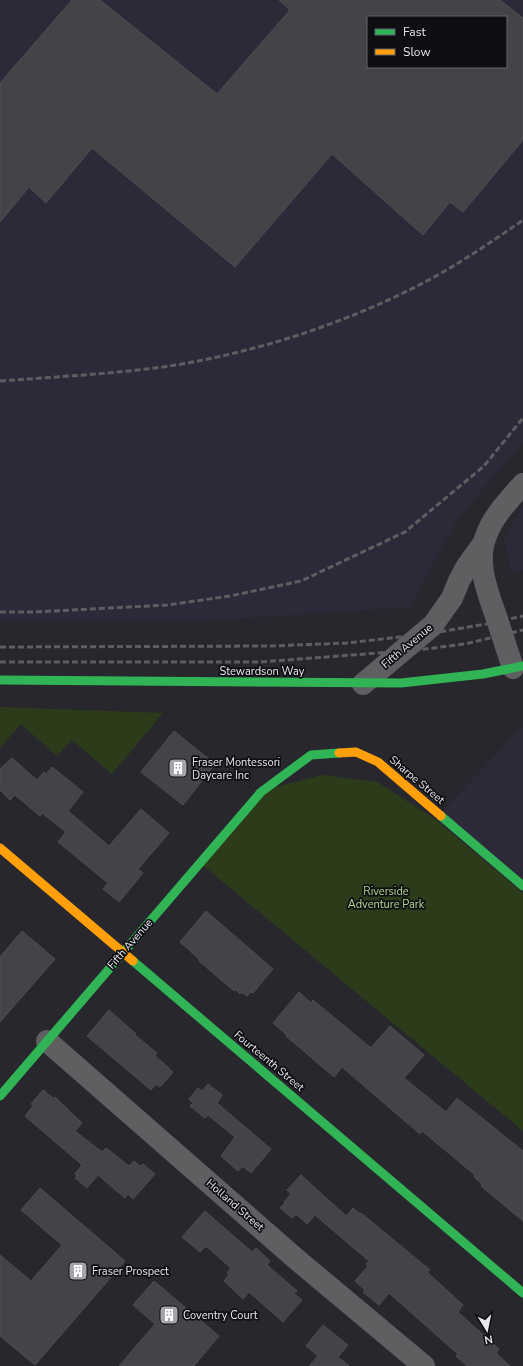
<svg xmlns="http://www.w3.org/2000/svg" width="523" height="1366" viewBox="0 0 523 1366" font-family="'Nunito Sans',sans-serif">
	<rect width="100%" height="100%" fill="#28272d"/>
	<path fill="#2c2a39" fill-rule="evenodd" d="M 0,0 L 523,0 L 523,442 L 458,518 L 410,607 L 186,622 L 0,621 ZM 368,17 L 506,17 L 506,67 L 368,67 Z
		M 523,505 L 523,570 L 511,572 L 504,539 Z
		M 523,726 L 523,893 L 435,819 Z"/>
	<path fill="#2c3c1b" d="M 0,707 L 163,713 L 112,774 L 72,740 L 57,756 L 21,724 L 0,748 Z
		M 322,775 L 377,782 L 435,819 L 523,893 L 523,1131 L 200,863 L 260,791 Z"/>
	<path fill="#444348" stroke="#4e4d52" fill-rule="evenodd" d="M 72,0 L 100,0 L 217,94 L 290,10 L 279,0 L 500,0 L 523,18 L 523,140 L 463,212 L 450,202 L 423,235 L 332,154 L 235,267 L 92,148 L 46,203 L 29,187 L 0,222 L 0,83 ZM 368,17 L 506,17 L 506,67 L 368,67 Z
		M 174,731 L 215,764 L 183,805 L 141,772 Z
		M 12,758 L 37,780 L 44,772 L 46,774 L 52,767 L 83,792 L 68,811 L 109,846 L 141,809 L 169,833 L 138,869 L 143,873 L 119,902 L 103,889 L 108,883 L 58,842 L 66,832 L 42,813 L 40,816 L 15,795 L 10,800 L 0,790 L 0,769 Z
		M 206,911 L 273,969 L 253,993 L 251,992 L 247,996 L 242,992 L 240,994 L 235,989 L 234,991 L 199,961 L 200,960 L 180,942 Z
		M 22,931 L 55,959 L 0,1022 L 0,957 Z
		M 299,992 L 311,1003 L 313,1000 L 371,1048 L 390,1026 L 424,1055 L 404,1078 L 446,1112 L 457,1098 L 523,1151 L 523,1221 L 481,1186 L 482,1184 L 474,1177 L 475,1175 L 422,1131 L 420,1134 L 342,1067 L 334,1077 L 286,1036 L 287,1035 L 273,1023 Z
		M 109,1010 L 136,1034 L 135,1035 L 157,1053 L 155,1056 L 169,1068 L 169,1069 L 173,1072 L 160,1087 L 156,1084 L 151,1090 L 87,1036 Z
		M 208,1084 L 222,1095 L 217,1103 L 271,1149 L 251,1173 L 243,1166 L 238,1171 L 221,1156 L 235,1137 L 208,1115 L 205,1118 L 190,1106 L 193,1103 L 189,1099 L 198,1088 L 202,1091 Z
		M 43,1090 L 54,1099 L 55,1097 L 82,1123 L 75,1131 L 102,1152 L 106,1148 L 129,1166 L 134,1161 L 140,1166 L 143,1164 L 155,1174 L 133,1199 L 128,1194 L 125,1198 L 98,1175 L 87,1188 L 75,1178 L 77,1176 L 75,1174 L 82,1165 L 25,1116 L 33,1106 L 31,1104 Z
		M 301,1175 L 346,1216 L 353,1208 L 360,1214 L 361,1213 L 430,1270 L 427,1272 L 463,1305 L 458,1312 L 499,1349 L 496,1353 L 510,1366 L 467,1366 L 456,1356 L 458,1354 L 389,1293 L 379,1305 L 363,1292 L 365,1290 L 355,1281 L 368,1266 L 366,1264 L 369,1261 L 315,1215 L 307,1224 L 296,1214 L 292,1218 L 280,1208 L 285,1203 L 284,1202 L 291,1194 L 287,1190 Z
		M 40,1188 L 125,1261 L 35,1365 L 0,1336 L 0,1255 L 31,1281 L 62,1245 L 21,1210 Z
		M 205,1211 L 252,1252 L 256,1248 L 270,1261 L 267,1265 L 297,1291 L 294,1294 L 302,1300 L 283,1322 L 249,1292 L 243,1299 L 224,1281 L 229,1275 L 227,1273 L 231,1268 L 206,1246 L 200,1252 L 182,1237 Z
		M 154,1281 L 219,1336 L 194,1366 L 119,1366 L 155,1324 L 133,1305 Z
		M 323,1325 L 348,1345 L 338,1357 L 349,1366 L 309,1366 L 318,1356 L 306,1346 Z"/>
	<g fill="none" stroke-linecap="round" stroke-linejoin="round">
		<path stroke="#5f5e60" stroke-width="22" d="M 513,668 C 508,652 502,635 497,619 C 488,593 475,563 486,536 C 493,516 509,500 523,484
			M 363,684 L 433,625 L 452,598 L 459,581 L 467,566 L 483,544
			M 47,1041 L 295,1258 L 424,1366"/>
		<path stroke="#30b455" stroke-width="9" d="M 0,680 L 401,683 L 483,674 L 523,666
			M 441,816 L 523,886
			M 133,961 L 523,1293
			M 0,1096 L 261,792 L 311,755 L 339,753"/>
		<path stroke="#ff9f0a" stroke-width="9" d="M 339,753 L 356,752 L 378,762 L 441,816
			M 0,848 L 133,961"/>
		<path stroke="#5e5d60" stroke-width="3" stroke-dasharray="6 3" stroke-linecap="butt" d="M 0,381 C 54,377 109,374 163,367 C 251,354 342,325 421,284 C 456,266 490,243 523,220
			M 0,612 L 34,612 L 167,605 L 230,596 L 301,581 L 405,532 L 484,466 L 523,418
			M 0,647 L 271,646 L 347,643 L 427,634 L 486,624 L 523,616
			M 0,662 L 261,662 L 417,650 L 465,644 L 523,630"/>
	</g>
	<defs>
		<g id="building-square" transform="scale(1)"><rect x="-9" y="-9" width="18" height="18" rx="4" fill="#a5a4aa" stroke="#0f0e13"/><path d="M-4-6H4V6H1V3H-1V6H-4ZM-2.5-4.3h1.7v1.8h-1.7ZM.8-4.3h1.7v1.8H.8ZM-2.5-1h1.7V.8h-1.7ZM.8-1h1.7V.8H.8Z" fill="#fff"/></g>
	</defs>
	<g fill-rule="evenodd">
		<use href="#building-square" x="178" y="768"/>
		<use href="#building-square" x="78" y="1271"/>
		<use href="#building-square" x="169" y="1315"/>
	</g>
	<g text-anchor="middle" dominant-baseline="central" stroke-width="3.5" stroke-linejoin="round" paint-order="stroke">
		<g font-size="11" fill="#e8e7ee" stroke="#0f0e13">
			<text transform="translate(407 646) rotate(-40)">Fifth Avenue</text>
			<text x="262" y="671">Stewardson Way</text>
			<text transform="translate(417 780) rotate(40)">Sharpe Street</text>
			<text transform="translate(130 944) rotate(-49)">Fifth Avenue</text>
			<text transform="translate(269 1061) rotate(40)">Fourteenth Street</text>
			<text transform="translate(235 1205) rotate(41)">Holland Street</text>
		</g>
		<g font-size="11" fill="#e8e7ee" stroke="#0f0e13" text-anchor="start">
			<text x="192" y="762">Fraser Montessori<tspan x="192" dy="13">Daycare Inc</tspan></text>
			<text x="92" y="1271">Fraser Prospect</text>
			<text x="183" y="1315">Coventry Court</text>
		</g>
		<g font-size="11" fill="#b1d88c" stroke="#0f0e13">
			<text x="386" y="891">Riverside<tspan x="386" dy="13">Adventure Park</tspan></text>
		</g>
	</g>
	<rect x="367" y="16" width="140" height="52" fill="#0f0e13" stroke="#66656b"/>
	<rect x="375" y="29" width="20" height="6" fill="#30b455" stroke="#66656b"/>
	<text x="403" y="36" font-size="12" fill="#e8e7ee">Fast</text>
	<rect x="375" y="49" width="20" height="6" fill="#ff9f0a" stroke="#66656b"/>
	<text x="403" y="56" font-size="12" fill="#e8e7ee">Slow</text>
	<g transform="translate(487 1330) rotate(170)" stroke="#0f0e13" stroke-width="3" paint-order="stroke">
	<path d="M0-3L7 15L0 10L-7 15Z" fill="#e8e7ee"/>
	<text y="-6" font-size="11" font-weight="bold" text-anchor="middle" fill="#e8e7ee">N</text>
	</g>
</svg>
